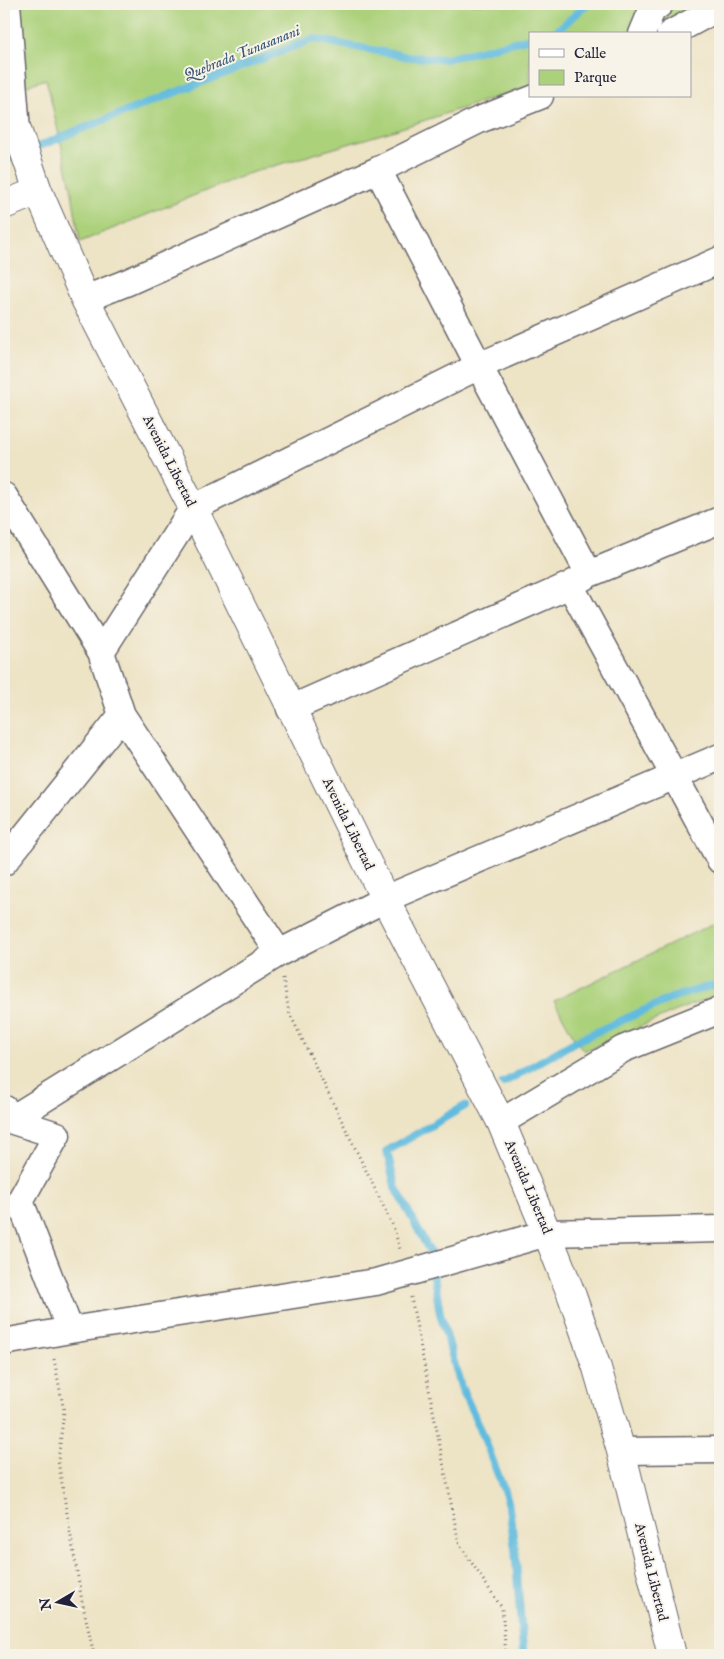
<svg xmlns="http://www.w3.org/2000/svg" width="724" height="1659" viewBox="0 0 724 1659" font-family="'IM FELL English',serif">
	<rect width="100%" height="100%" fill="#f7f3e8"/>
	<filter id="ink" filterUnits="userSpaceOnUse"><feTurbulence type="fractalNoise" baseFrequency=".02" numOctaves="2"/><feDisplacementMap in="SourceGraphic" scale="10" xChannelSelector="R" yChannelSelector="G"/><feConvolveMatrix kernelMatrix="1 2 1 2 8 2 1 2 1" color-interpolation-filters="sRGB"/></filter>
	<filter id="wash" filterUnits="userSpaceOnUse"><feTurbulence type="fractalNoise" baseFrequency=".0096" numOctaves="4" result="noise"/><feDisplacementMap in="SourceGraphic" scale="20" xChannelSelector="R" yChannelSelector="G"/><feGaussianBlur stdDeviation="1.12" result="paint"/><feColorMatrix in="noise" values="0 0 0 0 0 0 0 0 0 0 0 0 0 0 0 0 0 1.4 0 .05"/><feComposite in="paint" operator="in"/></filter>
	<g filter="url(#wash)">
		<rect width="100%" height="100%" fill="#ede3c5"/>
		<path fill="#abd17a" stroke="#667a5a" d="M 4,4 L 695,4 L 641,34 L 530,34 L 530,86 L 392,131 L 247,174 L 80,242 L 71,187 L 46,79 L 4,93 Z
			M 720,920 L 720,995 L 688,1006 L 584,1051 L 576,1041 L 554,1001 Z"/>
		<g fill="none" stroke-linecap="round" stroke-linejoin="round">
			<path stroke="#60bbde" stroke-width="8" d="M 547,34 L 555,32 L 588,4
				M 4,161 L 76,131 L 313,39 L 410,57 L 446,59 L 530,38
				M 503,1083 L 576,1041 L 674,997 L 720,983
				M 465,1106 L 387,1151 L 395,1186 L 430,1252 L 440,1313 L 461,1387 L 481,1430 L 508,1501 L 515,1549 L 523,1650"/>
		</g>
	</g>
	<g filter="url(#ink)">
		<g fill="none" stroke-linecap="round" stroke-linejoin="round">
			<g stroke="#69666b" stroke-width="29">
				<path id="street" d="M 7,4 L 17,130
					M 642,34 L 652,10 L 660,4
					M 670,34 L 720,7
					M 378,170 L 479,366 L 589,574
					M 85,299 L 128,282 L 378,170 L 479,120 L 540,96
					M 4,496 L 101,652 L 122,715 L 279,953
					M 570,585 L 720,860
					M 101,652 L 193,508 L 479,366 L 720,260
					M 290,709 L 570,585 L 589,574 L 720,520
					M 4,862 L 122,715
					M 5,1109 L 10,1120 L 57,1135 L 20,1201 L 70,1330
					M 10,1120 L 279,953 L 385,899 L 720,757
					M 501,1122 L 623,1049 L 720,1010
					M 4,1342 L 70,1330 L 376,1282 L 547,1233 L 720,1229
					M 621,1451 L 720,1450"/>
			</g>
			<g stroke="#69666b" stroke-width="30">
				<path id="secondary" d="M 4,125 L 17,130 L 38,191 L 85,299 L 193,508 L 385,899 L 501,1122 L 547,1233 L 572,1296 L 597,1368 L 621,1451 L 672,1655
					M 4,205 L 38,191"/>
			</g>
			<path stroke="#69666b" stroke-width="3" stroke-dasharray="1 4" stroke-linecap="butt" d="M 283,978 L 289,1012 L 393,1226 L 400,1249
				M 411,1297 L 459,1544 L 502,1608 L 506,1655
				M 54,1359 L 64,1411 L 58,1461 L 82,1601 L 94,1655"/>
			<use href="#street" stroke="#fff" stroke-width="26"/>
			<use href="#secondary" stroke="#fff" stroke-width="28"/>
		</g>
	</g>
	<g text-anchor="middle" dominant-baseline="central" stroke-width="4" stroke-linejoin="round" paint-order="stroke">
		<g font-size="14" fill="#22223b" stroke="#f7f3e8">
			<text transform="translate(169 461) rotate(63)">Avenida Libertad</text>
			<text transform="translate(348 824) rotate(64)">Avenida Libertad</text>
			<text transform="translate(528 1187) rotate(67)">Avenida Libertad</text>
			<text transform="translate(651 1572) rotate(76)">Avenida Libertad</text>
		</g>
		<g font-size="15" font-style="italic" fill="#385874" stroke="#f7f3e8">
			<text transform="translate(242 53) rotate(-22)">Quebrada Tunasanani</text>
		</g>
	</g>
	<rect width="724" height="1659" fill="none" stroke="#f7f3e8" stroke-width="20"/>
	<rect x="529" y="32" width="162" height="65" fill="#f7f3e8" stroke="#a29fa3"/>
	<rect x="539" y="49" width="25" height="8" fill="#ffffff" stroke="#a29fa3"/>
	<text x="574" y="58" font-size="15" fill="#22223b">Calle</text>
	<rect x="539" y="70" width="25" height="15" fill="#abd17a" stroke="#a29fa3"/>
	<text x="574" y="82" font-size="15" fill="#22223b">Parque</text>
	<g transform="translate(58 1602) rotate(261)" stroke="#f7f3e8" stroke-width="4" paint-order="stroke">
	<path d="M0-4L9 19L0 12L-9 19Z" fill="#22223b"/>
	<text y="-8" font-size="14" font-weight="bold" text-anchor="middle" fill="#22223b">N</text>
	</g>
</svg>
